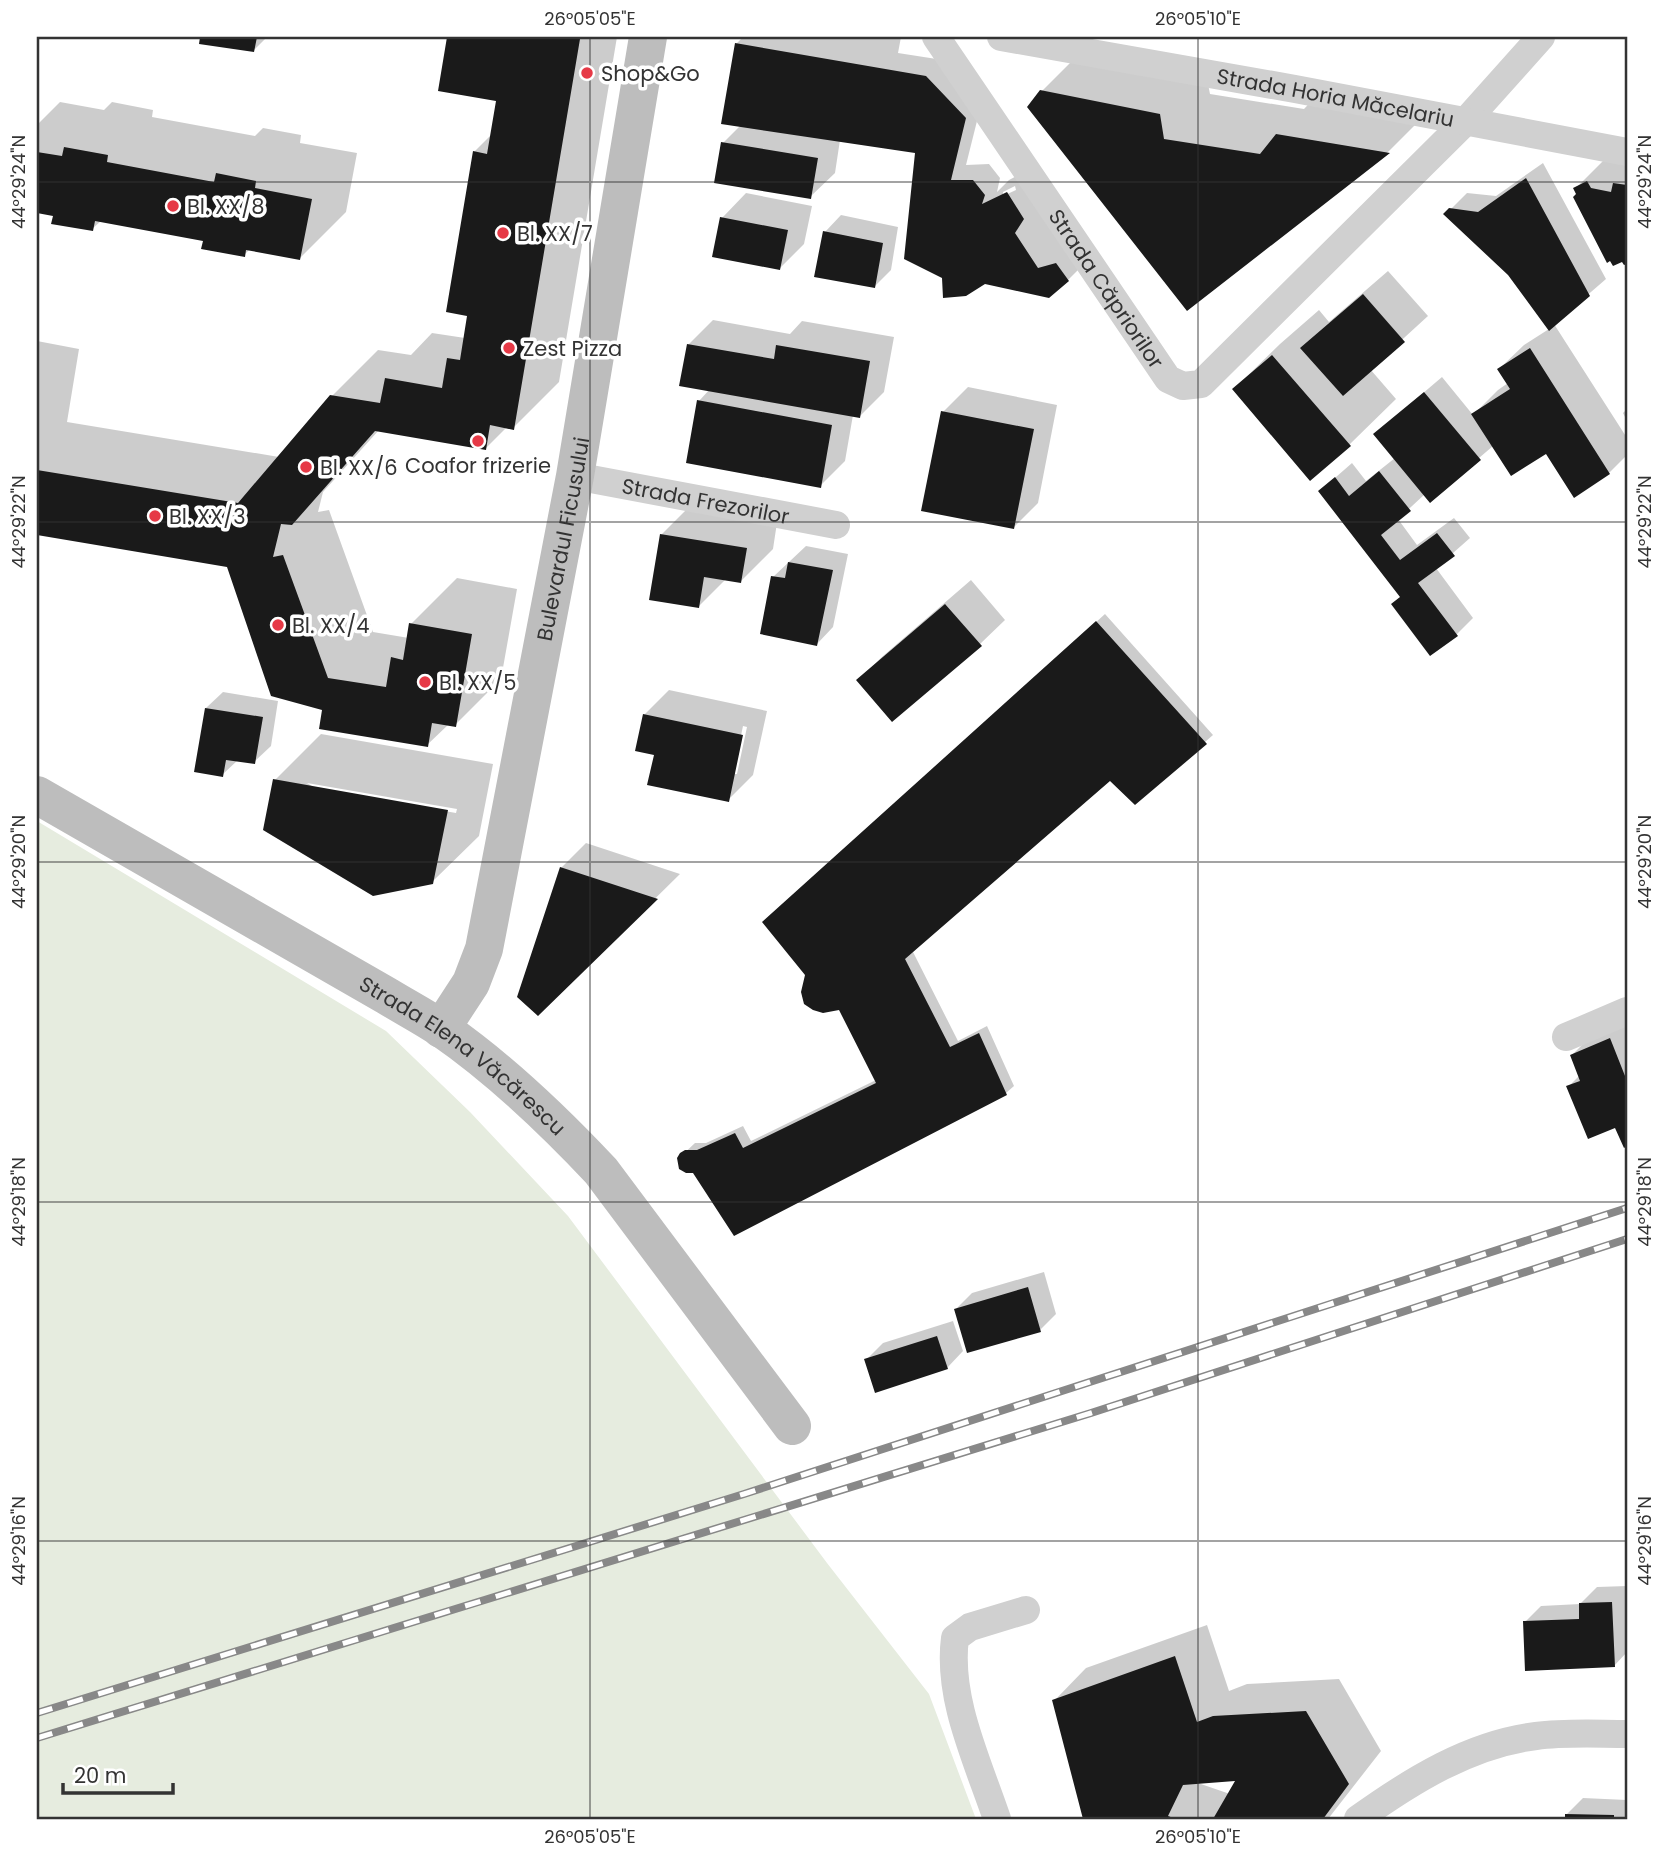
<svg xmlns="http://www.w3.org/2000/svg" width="1664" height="1856" viewBox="0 0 1664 1856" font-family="Poppins,sans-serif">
	<rect width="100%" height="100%" fill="#fff"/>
	<path fill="#e6ecdf" d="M 37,821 L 386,1031 L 470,1112 L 568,1216 L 827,1563 L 929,1694 L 976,1819 L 37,1819 Z"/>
	<path fill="#0003" fill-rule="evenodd" d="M 202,37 L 267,37 L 254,50 L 201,42 Z
		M 449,37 L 617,37 L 559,382 L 513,428 L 507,427 L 486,448 L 379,430 L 323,492 L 318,512 L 329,510 L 373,632 L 409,638 L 411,624 L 457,578 L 517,589 L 501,679 L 455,725 L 449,724 L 427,745 L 324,709 L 228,565 L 37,533 L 37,341 L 79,349 L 67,422 L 279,457 L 332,396 L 378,350 L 411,355 L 432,333 L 465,338 L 469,315 L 474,152 L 492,134 L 498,99 L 440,89 Z
		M 743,37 L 901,37 L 898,53 L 943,60 L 982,101 L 966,165 L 989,164 L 1000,178 L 997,192 L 1009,180 L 1032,168 L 1093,255 L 1068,280 L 947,271 L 916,152 L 840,140 L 835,173 L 810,197 L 723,143 L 741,125 L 736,44 ZM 1015,186 L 1016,190 L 1003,196 L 1003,192 Z
		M 1088,45 L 1205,69 L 1210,94 L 1304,109 L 1323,89 L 1433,107 L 1389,151 L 1188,309 L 1042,91 Z
		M 60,102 L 104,110 L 112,102 L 153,110 L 152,117 L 255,136 L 263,128 L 301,135 L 300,143 L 357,153 L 346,212 L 300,258 L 250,249 L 244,255 L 205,240 L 101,221 L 92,229 L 55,215 L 37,212 L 37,125 Z
		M 1627,137 L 1627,262 L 1625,263 L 1575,189 Z
		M 1543,163 L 1606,279 L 1554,324 L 1627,438 L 1627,455 L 1609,473 L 1546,452 L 1493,446 L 1430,500 L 1425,494 L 1398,519 L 1417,545 L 1454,518 L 1470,538 L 1436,568 L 1473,618 L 1456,635 L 1402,596 L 1320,491 L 1352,463 L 1366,481 L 1395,458 L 1375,434 L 1442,377 L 1473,415 L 1498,390 L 1508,383 L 1499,369 L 1524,345 L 1549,329 L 1510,274 L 1446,214 L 1467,193 L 1496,196 Z
		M 746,193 L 812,206 L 804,244 L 780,268 L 722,218 Z
		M 841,215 L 898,227 L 891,270 L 874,287 L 825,232 Z
		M 1388,271 L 1428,316 L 1370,369 L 1396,399 L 1350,444 L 1311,478 L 1234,389 L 1280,344 L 1319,310 L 1329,322 Z
		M 713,320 L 790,334 L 802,321 L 894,337 L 884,392 L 860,416 L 853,415 L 845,461 L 820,486 L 699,401 L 710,389 L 688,345 Z
		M 968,387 L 1057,405 L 1038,503 L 1013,528 L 943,412 Z
		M 1627,409 L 1627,421 L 1623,413 Z
		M 694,502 L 778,516 L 773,549 L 741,581 L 726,579 L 698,607 L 661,535 Z
		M 806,546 L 848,554 L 833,627 L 817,644 L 773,577 Z
		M 971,580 L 1005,620 L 980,644 L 858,680 L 883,656 Z
		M 1105,614 L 1213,735 L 1205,742 L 1110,779 L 912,950 L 958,1041 L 987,1026 L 1014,1086 L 1006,1093 L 694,1171 L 679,1158 L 695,1143 L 706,1143 L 743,1126 L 751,1141 L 876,1080 L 840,1008 L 807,974 L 772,915 Z
		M 669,690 L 767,711 L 753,775 L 728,800 L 656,754 L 644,715 ZM 743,726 L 747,727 L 737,774 L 733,774 Z
		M 223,692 L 278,701 L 271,746 L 254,762 L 238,760 L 222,775 L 206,708 Z
		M 321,734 L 493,764 L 479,836 L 432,882 L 275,780 ZM 307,783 L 457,809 L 456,813 L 315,788 Z
		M 586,843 L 680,874 L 538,1014 L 561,868 Z
		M 1626,1023 L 1627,1145 L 1624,1146 L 1616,1126 L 1568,1087 L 1580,1075 L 1572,1055 L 1588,1039 Z
		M 1044,1272 L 1056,1314 L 1040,1330 L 956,1309 L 972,1293 Z
		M 953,1321 L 963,1351 L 947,1368 L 866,1360 L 883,1343 Z
		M 1627,1586 L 1627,1652 L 1614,1666 L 1525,1622 L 1541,1606 L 1580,1604 L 1597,1587 Z
		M 1207,1625 L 1229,1691 L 1247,1684 L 1339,1679 L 1381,1751 L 1328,1819 L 1085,1819 L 1054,1701 L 1086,1668 ZM 1238,1779 L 1230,1794 L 1195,1782 Z
		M 1583,1798 L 1627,1800 L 1627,1819 L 1566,1819 L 1567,1814 Z"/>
	<path fill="#1a1a1a" d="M 200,37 L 257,37 L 254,52 L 199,44 Z
		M 447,37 L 567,37 L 580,39 L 514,430 L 490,425 L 486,450 L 375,431 L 292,525 L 281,524 L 273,557 L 283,555 L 328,678 L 386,687 L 391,657 L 403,660 L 409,623 L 472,634 L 456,727 L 432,723 L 428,747 L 319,729 L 322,710 L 271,696 L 227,567 L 37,535 L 37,470 L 238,503 L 330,395 L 380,403 L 385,378 L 442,388 L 447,358 L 460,360 L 467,316 L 446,312 L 473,151 L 487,154 L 496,101 L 438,91 Z
		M 735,43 L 926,76 L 966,118 L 951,180 L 973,180 L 985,195 L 982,204 L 1007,192 L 1024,219 L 1015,233 L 1038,268 L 1056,263 L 1069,281 L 1049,298 L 985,284 L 966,296 L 943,298 L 942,278 L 904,259 L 915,153 L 721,124 Z
		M 1040,90 L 1160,114 L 1164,139 L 1260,154 L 1276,134 L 1390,153 L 1187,311 L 1027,107 Z
		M 721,142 L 818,158 L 811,199 L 714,183 Z
		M 64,147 L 108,155 L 107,162 L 214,182 L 216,173 L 256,181 L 255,188 L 312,199 L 300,260 L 246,250 L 245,257 L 201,249 L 203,241 L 95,221 L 93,231 L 51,224 L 53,216 L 37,213 L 37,152 L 62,156 Z
		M 1526,178 L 1590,296 L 1549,331 L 1508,275 L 1443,214 L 1449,208 L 1478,212 Z
		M 1587,181 L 1591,188 L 1611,192 L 1613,183 L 1627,185 L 1627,264 L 1624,265 L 1622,262 L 1613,266 L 1610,261 L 1607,263 L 1573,197 L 1576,194 L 1573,188 Z
		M 720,217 L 788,230 L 780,270 L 712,257 Z
		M 823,231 L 883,243 L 875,288 L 814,277 Z
		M 1363,294 L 1405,342 L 1343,396 L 1300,348 Z
		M 687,344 L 774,359 L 776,345 L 870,361 L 860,418 L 679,386 Z
		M 1530,348 L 1610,474 L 1574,498 L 1546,454 L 1511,476 L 1471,414 L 1510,389 L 1497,369 Z
		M 1272,355 L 1351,446 L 1310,481 L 1232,389 Z
		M 1424,392 L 1481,460 L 1430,503 L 1373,434 Z
		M 697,400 L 832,425 L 821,488 L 686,463 Z
		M 941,411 L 1034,429 L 1014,529 L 921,511 Z
		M 1379,471 L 1411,511 L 1381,535 L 1400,560 L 1437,533 L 1455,556 L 1418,583 L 1458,636 L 1430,656 L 1391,604 L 1400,597 L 1318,491 L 1335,477 L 1349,496 Z
		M 660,534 L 747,548 L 741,583 L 704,577 L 699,608 L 649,600 Z
		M 788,562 L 833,570 L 817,646 L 760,634 L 771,576 L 785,578 Z
		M 945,604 L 982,646 L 892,722 L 856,680 Z
		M 1096,621 L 1207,744 L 1135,805 L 1110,781 L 905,959 L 950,1047 L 979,1033 L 1007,1095 L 734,1236 L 693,1173 L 686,1173 L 679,1169 L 677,1158 L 680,1153 L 685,1150 L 697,1150 L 735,1133 L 743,1148 L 876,1083 L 839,1010 L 823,1013 L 813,1010 L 804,1004 L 801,992 L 805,975 L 762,922 Z
		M 205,708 L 263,717 L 255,764 L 226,760 L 223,777 L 194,772 Z
		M 643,714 L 743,735 L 729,802 L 647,785 L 654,755 L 635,751 Z
		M 273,779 L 448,810 L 433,884 L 373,896 L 263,830 Z
		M 560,867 L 658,899 L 538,1016 L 517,997 Z
		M 1610,1038 L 1627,1081 L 1627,1146 L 1624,1148 L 1615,1128 L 1588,1139 L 1566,1086 L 1580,1081 L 1570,1055 Z
		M 1028,1287 L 1041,1332 L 967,1353 L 954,1309 Z
		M 937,1336 L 948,1369 L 875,1393 L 864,1359 Z
		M 1612,1602 L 1615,1667 L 1525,1671 L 1523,1621 L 1579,1619 L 1579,1603 Z
		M 1175,1656 L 1197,1722 L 1213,1716 L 1306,1711 L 1349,1784 L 1323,1819 L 1213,1819 L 1235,1781 L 1183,1785 L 1168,1816 L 1176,1819 L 1083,1819 L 1052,1700 Z
		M 1565,1814 L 1614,1815 L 1614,1819 L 1565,1819 Z"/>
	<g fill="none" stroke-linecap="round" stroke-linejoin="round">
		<g stroke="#d0d0d0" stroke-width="28">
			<path id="s1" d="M 936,37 L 1168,379 L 1183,386 L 1201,384 L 1464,123 L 1541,37"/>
			<path id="s2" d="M 1001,37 L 1295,89 L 1627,152"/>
			<path id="s3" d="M 575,476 L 836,525"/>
			<path d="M 1566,1037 L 1627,1011"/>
			<path d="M 997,1819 C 978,1762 947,1699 955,1638 L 970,1627 L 1026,1610"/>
			<path d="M 1358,1819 C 1411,1781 1470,1744 1536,1736 C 1566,1732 1597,1734 1627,1734"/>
		</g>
		<g stroke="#bdbdbd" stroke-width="38">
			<path id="s4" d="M 37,795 L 387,996 C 405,1007 424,1017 442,1029 C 500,1069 553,1120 601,1171 L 792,1426"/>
			<path id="s5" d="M 441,1029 L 471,983 L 484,949 L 575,476 L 648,37"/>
		</g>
		<g stroke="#888" stroke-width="8">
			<path id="rail" d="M 37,1713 L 744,1494 L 1627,1208
				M 37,1738 L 1091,1413 L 1627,1239"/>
		</g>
		<use href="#rail" stroke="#fff" stroke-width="5" stroke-dasharray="16" stroke-linecap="butt"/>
	</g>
	<path fill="none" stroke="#333" stroke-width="2" stroke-opacity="0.45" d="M 590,37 L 590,1819M 1198,37 L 1198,1819M 37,182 L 1627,182M 37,522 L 1627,522M 37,862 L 1627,862M 37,1202 L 1627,1202M 37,1541 L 1627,1541"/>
	<g fill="#e63946" stroke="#fff" stroke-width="2.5">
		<circle cx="587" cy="73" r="7"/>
		<circle cx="173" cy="206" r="7"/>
		<circle cx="503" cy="233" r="7"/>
		<circle cx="509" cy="348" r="7"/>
		<circle cx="478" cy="441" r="7"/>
		<circle cx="306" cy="467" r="7"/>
		<circle cx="155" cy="516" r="7"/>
		<circle cx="278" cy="625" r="7"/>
		<circle cx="425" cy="682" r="7"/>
	</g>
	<g text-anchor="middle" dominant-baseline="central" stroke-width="7" stroke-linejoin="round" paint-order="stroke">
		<g font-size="21" fill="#333" stroke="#fff" text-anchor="start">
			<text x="601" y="73">Shop&amp;Go</text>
			<text x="187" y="206">Bl. XX/8</text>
			<text x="517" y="233">Bl. XX/7</text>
			<text x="523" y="348">Zest Pizza</text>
			<text x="478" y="465" text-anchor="middle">Coafor frizerie</text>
			<text x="320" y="467">Bl. XX/6</text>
			<text x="169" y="516">Bl. XX/3</text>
			<text x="292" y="625">Bl. XX/4</text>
			<text x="439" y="682">Bl. XX/5</text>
		</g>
		<g font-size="21" fill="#333" stroke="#fff">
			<text stroke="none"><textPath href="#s2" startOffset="340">Strada Horia Măcelariu</textPath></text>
			<text stroke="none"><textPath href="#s1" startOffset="304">Strada Căpriorilor</textPath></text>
			<text stroke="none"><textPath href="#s3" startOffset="133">Strada Frezorilor</textPath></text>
			<text stroke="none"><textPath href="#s5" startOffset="509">Bulevardul Ficusului</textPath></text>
			<text stroke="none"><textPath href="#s4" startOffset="500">Strada Elena Văcărescu</textPath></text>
		</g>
	</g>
	<rect width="1664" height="1856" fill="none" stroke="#ffffff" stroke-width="77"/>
	<path d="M63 1783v10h110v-10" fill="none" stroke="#333333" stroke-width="3.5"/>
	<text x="74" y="1783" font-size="21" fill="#333333" stroke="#ffffff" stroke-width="5" paint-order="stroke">20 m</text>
	<rect x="38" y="38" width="1588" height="1780" fill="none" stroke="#333" stroke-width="2.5"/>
	<g font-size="18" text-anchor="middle" fill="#333">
		<text x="590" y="25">26°05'05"E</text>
		<text x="1198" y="25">26°05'10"E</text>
		<text transform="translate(19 182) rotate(-90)" y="6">44°29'24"N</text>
		<text transform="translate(1645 182) rotate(-90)" y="6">44°29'24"N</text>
		<text transform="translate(19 522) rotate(-90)" y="6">44°29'22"N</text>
		<text transform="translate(1645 522) rotate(-90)" y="6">44°29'22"N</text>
		<text transform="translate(19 862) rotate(-90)" y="6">44°29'20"N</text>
		<text transform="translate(1645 862) rotate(-90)" y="6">44°29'20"N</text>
		<text transform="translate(19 1202) rotate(-90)" y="6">44°29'18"N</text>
		<text transform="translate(1645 1202) rotate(-90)" y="6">44°29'18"N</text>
		<text transform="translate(19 1541) rotate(-90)" y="6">44°29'16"N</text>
		<text transform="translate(1645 1541) rotate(-90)" y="6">44°29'16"N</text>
		<text x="590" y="1843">26°05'05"E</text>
		<text x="1198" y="1843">26°05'10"E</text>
	</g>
</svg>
